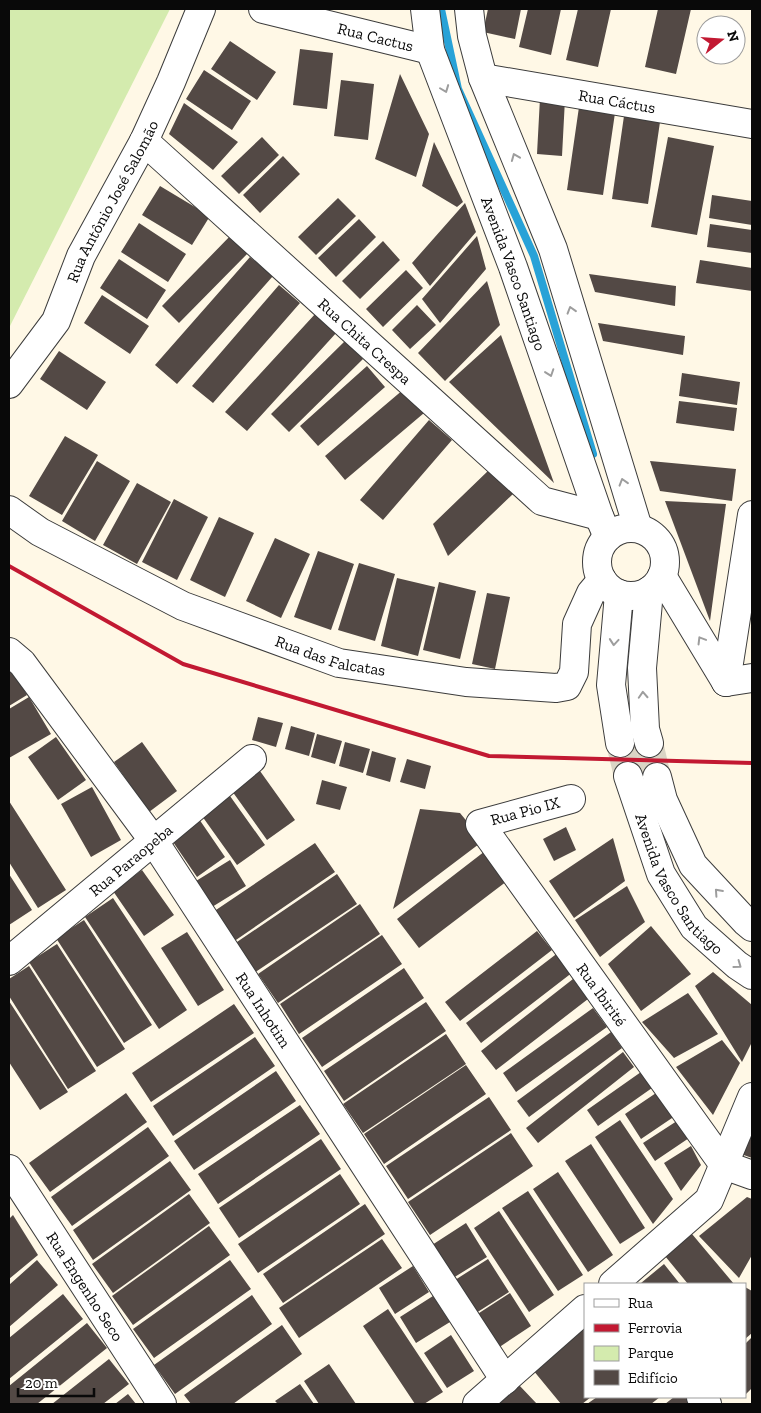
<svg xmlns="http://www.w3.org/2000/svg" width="761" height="1413" viewBox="0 0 761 1413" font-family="'Zilla Slab',serif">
	<rect width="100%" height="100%" fill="#fff8e6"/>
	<path fill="#d4ebae" d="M 9,9 L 170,9 L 9,328 Z"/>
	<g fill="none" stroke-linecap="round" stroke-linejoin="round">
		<path stroke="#28a2d7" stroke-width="8" d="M 441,9 L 458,89 L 534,256 L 593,454"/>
	</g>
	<path fill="#534945" d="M 488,9 L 521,9 L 515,39 L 483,32 Z
		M 528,9 L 561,9 L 551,55 L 519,47 Z
		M 578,9 L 611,9 L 598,67 L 566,60 Z
		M 658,9 L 691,9 L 676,74 L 645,67 Z
		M 230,41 L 276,72 L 257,100 L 211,69 Z
		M 300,49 L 333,53 L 327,109 L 293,105 Z
		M 204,70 L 251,101 L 232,130 L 186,99 Z
		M 400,74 L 429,134 L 416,177 L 375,159 Z
		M 341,80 L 374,84 L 368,140 L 334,136 Z
		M 540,98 L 565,99 L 562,156 L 537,154 Z
		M 184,103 L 238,142 L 213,170 L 169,134 Z
		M 579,107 L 615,113 L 603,195 L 567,190 Z
		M 624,116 L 660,122 L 648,204 L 612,199 Z
		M 262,137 L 279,155 L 239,194 L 221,176 Z
		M 668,137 L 714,146 L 697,235 L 651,227 Z
		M 434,142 L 463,202 L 457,207 L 422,186 Z
		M 283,156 L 300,174 L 260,213 L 243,195 Z
		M 160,186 L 210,216 L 192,245 L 142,215 Z
		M 712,195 L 752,201 L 752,225 L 709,218 Z
		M 338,198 L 356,216 L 316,255 L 298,237 Z
		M 465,203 L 476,232 L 430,286 L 412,263 Z
		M 359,219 L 376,237 L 336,277 L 318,258 Z
		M 139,223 L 186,254 L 168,282 L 121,252 Z
		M 710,224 L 752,230 L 752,253 L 707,247 Z
		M 233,233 L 250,251 L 179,323 L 162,306 Z
		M 477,236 L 486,269 L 440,323 L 422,299 Z
		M 383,241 L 400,260 L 360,299 L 342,281 Z
		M 250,257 L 273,276 L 177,384 L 155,365 Z
		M 119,259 L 166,290 L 147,319 L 100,288 Z
		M 700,260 L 752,268 L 752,291 L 696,283 Z
		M 406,270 L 423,288 L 383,327 L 366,309 Z
		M 589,274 L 676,286 L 675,306 L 595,292 Z
		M 487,281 L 500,325 L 445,381 L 418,353 Z
		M 279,285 L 300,303 L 213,403 L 192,386 Z
		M 102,295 L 149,326 L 130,354 L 84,323 Z
		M 417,305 L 436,325 L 410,349 L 392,330 Z
		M 316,313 L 337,332 L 247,431 L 225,412 Z
		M 598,323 L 685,336 L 683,355 L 603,341 Z
		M 501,335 L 554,483 L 449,382 Z
		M 345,341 L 363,359 L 289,432 L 271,414 Z
		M 59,351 L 106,382 L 87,410 L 40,379 Z
		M 367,366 L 385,387 L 318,446 L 300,426 Z
		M 682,373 L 740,382 L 737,405 L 679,396 Z
		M 404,389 L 424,413 L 345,480 L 325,456 Z
		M 679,401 L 737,408 L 734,431 L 676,423 Z
		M 429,420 L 452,440 L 383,520 L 360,500 Z
		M 65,436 L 98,455 L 62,515 L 29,496 Z
		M 97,461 L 130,481 L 95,541 L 62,521 Z
		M 650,461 L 736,469 L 732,501 L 660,491 Z
		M 490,469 L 513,494 L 448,556 L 433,524 Z
		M 137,483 L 171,502 L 137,564 L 103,545 Z
		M 174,499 L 208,517 L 177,580 L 142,562 Z
		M 665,501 L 726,504 L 710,621 Z
		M 219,517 L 254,533 L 225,597 L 190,580 Z
		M 275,538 L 310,554 L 281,618 L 246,601 Z
		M 318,551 L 354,564 L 331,630 L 294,617 Z
		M 359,563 L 395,574 L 375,641 L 338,630 Z
		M 397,578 L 435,587 L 418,656 L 381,646 Z
		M 439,582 L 476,591 L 460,659 L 423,650 Z
		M 487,593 L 510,597 L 495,669 L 472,664 Z
		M 9,663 L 27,695 L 9,706 Z
		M 29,697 L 51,734 L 9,758 L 9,709 Z
		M 258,717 L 283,723 L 276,747 L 252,740 Z
		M 291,726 L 315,733 L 309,756 L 285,749 Z
		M 317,734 L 342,741 L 335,764 L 311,757 Z
		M 56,737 L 86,780 L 58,800 L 28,757 Z
		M 142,742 L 177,791 L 149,812 L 114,762 Z
		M 345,742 L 370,749 L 363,773 L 339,766 Z
		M 372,751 L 396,758 L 390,782 L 366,775 Z
		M 407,759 L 431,766 L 425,789 L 400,782 Z
		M 260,771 L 295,820 L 267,840 L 232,791 Z
		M 322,780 L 347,787 L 340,810 L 316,804 Z
		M 92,787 L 121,840 L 91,857 L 61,804 Z
		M 230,796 L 265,845 L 237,865 L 202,816 Z
		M 9,801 L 66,890 L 38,908 L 9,862 Z
		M 420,809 L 460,813 L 483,841 L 393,909 Z
		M 199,819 L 225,857 L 197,877 L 171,839 Z
		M 566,827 L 576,850 L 554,861 L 543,839 Z
		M 613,838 L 625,881 L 574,918 L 549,881 Z
		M 315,843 L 335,872 L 233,942 L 213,912 Z
		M 489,848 L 511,878 L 419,948 L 397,919 Z
		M 230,860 L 246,886 L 212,907 L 196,881 Z
		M 142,870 L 174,915 L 144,936 L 113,891 Z
		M 9,874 L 32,910 L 9,925 Z
		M 337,874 L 357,904 L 254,973 L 234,944 Z
		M 627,886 L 645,922 L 600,957 L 575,920 Z
		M 113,898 L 187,1010 L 159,1029 L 85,917 Z
		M 360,904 L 380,934 L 278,1003 L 258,974 Z
		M 84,920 L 152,1025 L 124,1043 L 56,938 Z
		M 651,926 L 691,974 L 641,1011 L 608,964 Z
		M 537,931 L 552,950 L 460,1021 L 445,1002 Z
		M 187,932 L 224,990 L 198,1006 L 161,948 Z
		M 382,935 L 402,964 L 299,1034 L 280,1004 Z
		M 57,944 L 125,1049 L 97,1067 L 29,962 Z
		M 559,952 L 573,972 L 481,1043 L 466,1023 Z
		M 29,966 L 96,1071 L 68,1089 L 9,996 L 9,979 Z
		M 404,968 L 424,998 L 322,1067 L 302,1038 Z
		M 713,972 L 752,1005 L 752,1042 L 742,1062 L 695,986 Z
		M 573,979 L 588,999 L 496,1070 L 481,1051 Z
		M 688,993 L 718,1034 L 674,1058 L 642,1022 Z
		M 9,1001 L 68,1092 L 40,1110 L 9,1062 Z
		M 426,1002 L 446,1031 L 344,1101 L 324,1071 Z
		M 234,1004 L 254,1033 L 151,1102 L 132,1073 Z
		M 593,1008 L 607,1027 L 516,1092 L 503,1073 Z
		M 611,1032 L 622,1048 L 529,1117 L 517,1101 Z
		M 446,1034 L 466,1064 L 363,1133 L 343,1104 Z
		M 255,1037 L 275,1066 L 173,1136 L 153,1106 Z
		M 722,1040 L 740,1063 L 713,1115 L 676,1067 Z
		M 623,1052 L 634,1067 L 538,1143 L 526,1128 Z
		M 466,1065 L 486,1094 L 384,1164 L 364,1134 Z
		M 276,1071 L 296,1101 L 194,1170 L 174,1141 Z
		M 641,1072 L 652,1088 L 598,1126 L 587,1110 Z
		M 659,1091 L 675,1116 L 641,1139 L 625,1114 Z
		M 126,1093 L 147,1122 L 50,1192 L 29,1163 Z
		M 489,1097 L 511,1130 L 408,1199 L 386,1166 Z
		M 300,1105 L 320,1134 L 218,1204 L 198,1174 Z
		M 680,1119 L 692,1136 L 655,1161 L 643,1143 Z
		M 620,1120 L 673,1199 L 653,1224 L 595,1137 Z
		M 752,1126 L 752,1158 L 741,1154 Z
		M 148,1127 L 169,1156 L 72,1226 L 51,1197 Z
		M 511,1133 L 533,1166 L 430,1235 L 408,1202 Z
		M 321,1139 L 341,1169 L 239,1238 L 219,1208 Z
		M 591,1144 L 645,1228 L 620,1244 L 565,1161 Z
		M 691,1146 L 701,1165 L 681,1191 L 664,1163 Z
		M 170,1161 L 191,1190 L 93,1260 L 73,1230 Z
		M 558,1172 L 613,1255 L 588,1272 L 533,1189 Z
		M 340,1174 L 360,1204 L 258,1273 L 238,1244 Z
		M 528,1191 L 583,1275 L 558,1291 L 502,1208 Z
		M 189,1194 L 210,1223 L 113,1293 L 92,1264 Z
		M 747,1197 L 752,1199 L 752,1255 L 739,1278 L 699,1236 Z
		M 365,1204 L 385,1234 L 283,1303 L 263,1274 Z
		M 499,1211 L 554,1295 L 529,1312 L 474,1228 Z
		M 13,1215 L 38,1255 L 9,1279 L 9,1219 Z
		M 466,1223 L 487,1257 L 453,1278 L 432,1245 Z
		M 209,1226 L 230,1255 L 133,1325 L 112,1296 Z
		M 692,1234 L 734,1284 L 688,1284 L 665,1256 Z
		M 382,1239 L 402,1268 L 299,1338 L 279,1308 Z
		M 488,1259 L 509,1292 L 476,1313 L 455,1280 Z
		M 37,1260 L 58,1285 L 9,1327 L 9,1285 Z
		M 230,1260 L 251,1289 L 154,1358 L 133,1329 Z
		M 664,1264 L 680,1284 L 642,1284 L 641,1283 Z
		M 413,1266 L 429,1292 L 395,1314 L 379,1288 Z
		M 745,1287 L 752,1291 L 752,1333 L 745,1339 Z
		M 510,1293 L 531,1326 L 498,1348 L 476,1315 Z
		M 63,1294 L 83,1319 L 9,1379 L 9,1338 Z
		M 252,1295 L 272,1324 L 175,1394 L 154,1365 Z
		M 433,1296 L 450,1322 L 416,1343 L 400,1317 Z
		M 388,1309 L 443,1392 L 424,1404 L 415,1404 L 363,1326 Z
		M 87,1323 L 107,1348 L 37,1404 L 9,1404 L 9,1386 Z
		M 282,1325 L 302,1354 L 233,1404 L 191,1404 L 184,1395 Z
		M 585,1327 L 585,1397 L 591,1397 L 582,1404 L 561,1404 L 533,1370 Z
		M 451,1335 L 474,1371 L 447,1388 L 424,1353 Z
		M 752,1337 L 752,1388 L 745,1395 L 745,1344 Z
		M 109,1359 L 129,1384 L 103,1404 L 52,1404 Z
		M 329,1364 L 356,1404 L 319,1404 L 304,1381 Z
		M 300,1384 L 314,1404 L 278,1404 L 275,1401 Z
		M 519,1385 L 537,1404 L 495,1404 Z
		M 128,1394 L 136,1404 L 115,1404 Z
		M 597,1397 L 660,1397 L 651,1404 L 587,1404 Z
		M 674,1397 L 686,1397 L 692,1404 L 665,1404 Z"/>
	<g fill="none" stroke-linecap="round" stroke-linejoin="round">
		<path stroke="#dad4c5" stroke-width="28" stroke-dasharray="28 14" stroke-linecap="butt" d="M 620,743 L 628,776
			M 649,743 L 657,777"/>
		<g stroke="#3c3c3c" stroke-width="30">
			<g id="minor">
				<path id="s1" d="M 263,9 L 430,50"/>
				<path id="s2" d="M 483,78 L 752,124"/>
				<path id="s3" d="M 144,141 L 542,501 L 599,516"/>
				<path id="s4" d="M 9,384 L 56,321 L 81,256 L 144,141 L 171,82 L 201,9"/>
				<path id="s5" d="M 9,510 L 40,532 L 183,606 L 339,663 L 466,682 L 556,688 L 567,686 L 574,672 L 577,624 L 591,593 L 602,580"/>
				<path d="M 662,576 L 726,682"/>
				<path id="s6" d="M 9,652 L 22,663 L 153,840 L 505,1380"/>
				<path d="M 726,682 L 752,515"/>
				<path d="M 726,682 L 752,678"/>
				<path id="s7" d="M 571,799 L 480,824 L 724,1165"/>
				<path id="s8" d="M 9,961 L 252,759"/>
				<path id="s9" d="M 9,1169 L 162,1404"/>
				<path d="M 701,1397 L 707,1404"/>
			</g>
		</g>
		<g stroke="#3c3c3c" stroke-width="30">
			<g id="tertiary">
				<path id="s10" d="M 425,9 L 430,50 L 513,267 L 599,516 L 608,537"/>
				<path d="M 469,9 L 472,36 L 483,78 L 553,249 L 638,528"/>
				<circle cx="631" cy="562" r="34"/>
				<path d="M 619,594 L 611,685 L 620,743"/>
				<path d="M 649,743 L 645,729 L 642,668 L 649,591"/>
				<path id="s11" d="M 628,776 L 661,874 L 694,927 L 737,965 L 752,975"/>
				<path d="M 657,777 L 663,800 L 693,865 L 746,922 L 752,927"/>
				<path d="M 724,1165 L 752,1175"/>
				<path d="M 613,1284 L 709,1200 L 752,1097"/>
				<path d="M 477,1404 L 585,1309"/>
			</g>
		</g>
		<use href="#minor" stroke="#fff" stroke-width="28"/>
		<use href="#tertiary" stroke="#fff" stroke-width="28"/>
		<path stroke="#c21932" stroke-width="4" d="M 9,566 L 183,664 L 489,756 L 752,763"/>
	</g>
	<defs><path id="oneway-chevron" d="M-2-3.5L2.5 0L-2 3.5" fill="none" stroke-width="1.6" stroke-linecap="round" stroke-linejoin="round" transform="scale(1.25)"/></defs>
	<g stroke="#9d9d9d">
		<use href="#oneway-chevron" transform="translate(445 89) rotate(69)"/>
		<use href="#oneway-chevron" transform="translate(515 157) rotate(-112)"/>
		<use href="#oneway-chevron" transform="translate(571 310) rotate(-107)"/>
		<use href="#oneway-chevron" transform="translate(550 373) rotate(71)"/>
		<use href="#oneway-chevron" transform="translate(623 482) rotate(-107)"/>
		<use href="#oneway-chevron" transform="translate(701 640) rotate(-121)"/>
		<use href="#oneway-chevron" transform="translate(614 642) rotate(95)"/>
		<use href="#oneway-chevron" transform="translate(643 695) rotate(-93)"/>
		<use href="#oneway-chevron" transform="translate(718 892) rotate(-132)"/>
		<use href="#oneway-chevron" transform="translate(738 965) rotate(36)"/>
	</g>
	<g text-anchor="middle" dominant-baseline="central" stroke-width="5" stroke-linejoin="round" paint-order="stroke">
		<g font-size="16" fill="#090909" stroke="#fff">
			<text stroke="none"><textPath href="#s1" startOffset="116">Rua Cactus</textPath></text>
			<text stroke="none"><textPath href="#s2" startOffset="136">Rua Cáctus</textPath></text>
			<text stroke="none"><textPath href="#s4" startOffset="211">Rua Antônio José Salomão</textPath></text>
			<text stroke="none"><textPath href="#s10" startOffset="280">Avenida Vasco Santiago</textPath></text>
			<text stroke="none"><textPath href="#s3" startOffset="298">Rua Chita Crespa</textPath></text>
			<text stroke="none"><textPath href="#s5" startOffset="355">Rua das Falcatas</textPath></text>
			<text transform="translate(525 811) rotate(-15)">Rua Pio IX</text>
			<text stroke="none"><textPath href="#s8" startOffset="158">Rua Paraopeba</textPath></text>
			<text stroke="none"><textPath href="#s11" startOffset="121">Avenida Vasco Santiago</textPath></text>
			<text stroke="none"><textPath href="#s7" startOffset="304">Rua Ibirité</textPath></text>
			<text stroke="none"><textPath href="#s6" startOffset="440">Rua Inhotim</textPath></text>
			<text stroke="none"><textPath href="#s9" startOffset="140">Rua Engenho Seco</textPath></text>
		</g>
	</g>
	<rect width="761" height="1413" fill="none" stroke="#090909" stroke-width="20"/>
	<rect x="584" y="1283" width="162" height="115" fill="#ffffff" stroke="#9d9d9d"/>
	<rect x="594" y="1299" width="25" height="8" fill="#ffffff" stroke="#9d9d9d"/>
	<text x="628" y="1308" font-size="15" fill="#090909">Rua</text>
	<rect x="594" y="1324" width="25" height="8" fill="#c21932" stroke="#9d9d9d"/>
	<text x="628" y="1333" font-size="15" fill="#090909">Ferrovia</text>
	<rect x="594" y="1346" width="25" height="15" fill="#d4ebae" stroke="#9d9d9d"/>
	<text x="628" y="1358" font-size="15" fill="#090909">Parque</text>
	<rect x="594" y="1370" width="25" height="15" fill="#534945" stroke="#9d9d9d"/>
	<text x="628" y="1383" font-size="15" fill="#090909">Edifício</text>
	<g transform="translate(721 40) rotate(73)"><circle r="24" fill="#ffffff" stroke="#9d9d9d"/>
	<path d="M0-4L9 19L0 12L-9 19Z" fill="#c21932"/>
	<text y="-8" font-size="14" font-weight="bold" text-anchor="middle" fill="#090909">N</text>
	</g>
	<path d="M18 1388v8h76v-8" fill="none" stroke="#090909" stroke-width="2.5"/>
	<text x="25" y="1388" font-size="15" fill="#090909" stroke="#ffffff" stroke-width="4" paint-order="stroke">20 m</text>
</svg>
